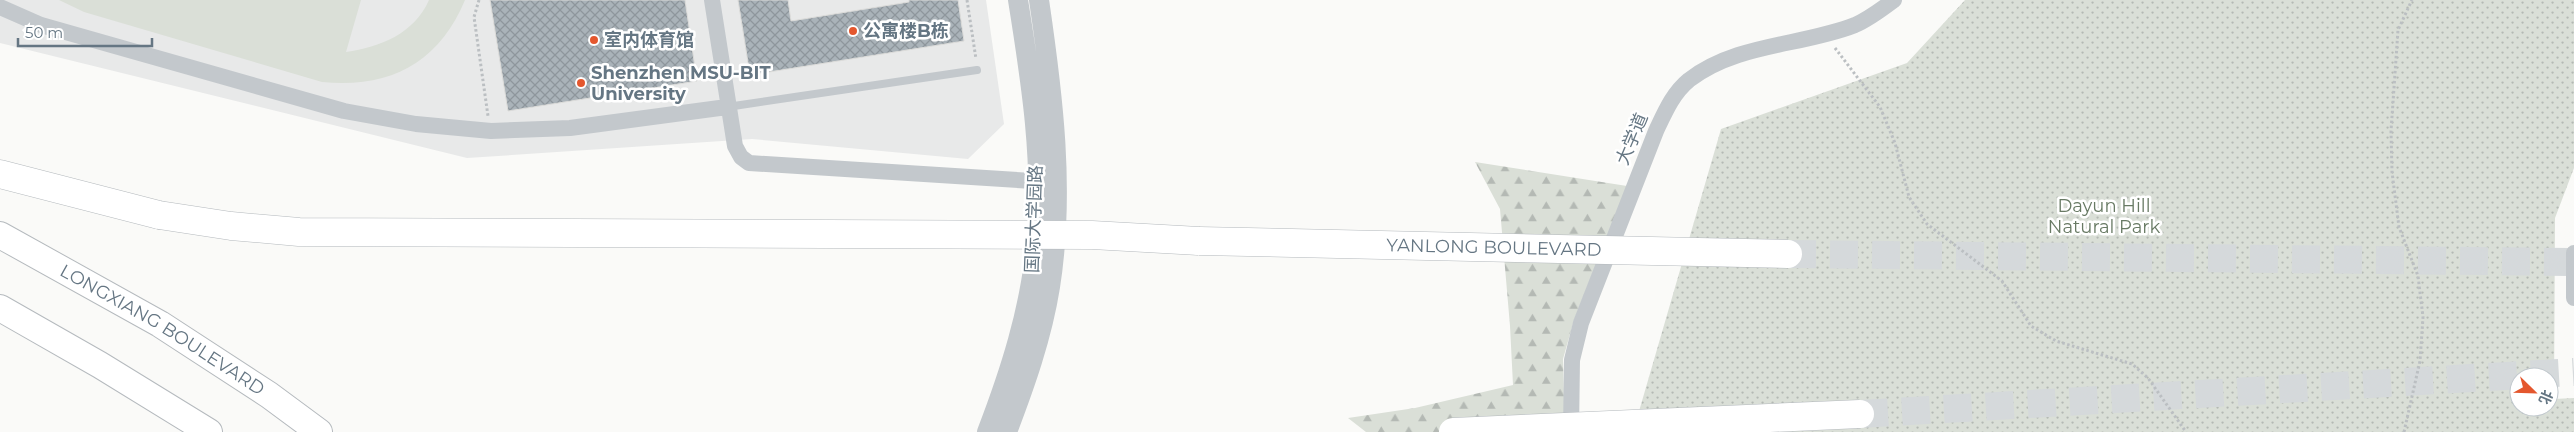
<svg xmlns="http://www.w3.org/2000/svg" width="2574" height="432" viewBox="0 0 2574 432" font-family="Montserrat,'Noto Sans SC',sans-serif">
	<defs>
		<pattern id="forest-firs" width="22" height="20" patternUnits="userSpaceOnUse" patternTransform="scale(1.25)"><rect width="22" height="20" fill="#dadfd7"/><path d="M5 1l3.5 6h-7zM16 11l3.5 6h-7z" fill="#b4b9b4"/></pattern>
		<pattern id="park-dots" width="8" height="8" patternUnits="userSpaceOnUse" patternTransform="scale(1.25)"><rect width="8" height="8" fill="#dadfd7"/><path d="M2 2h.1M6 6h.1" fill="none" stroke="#b4b9b4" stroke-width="1.8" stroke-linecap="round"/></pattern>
		<pattern id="building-cross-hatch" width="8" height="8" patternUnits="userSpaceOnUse" patternTransform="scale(1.25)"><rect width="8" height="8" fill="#aab3b9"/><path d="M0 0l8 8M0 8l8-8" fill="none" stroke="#8e969c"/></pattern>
	</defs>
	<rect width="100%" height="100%" fill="#fafaf8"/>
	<path fill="#e8e9e9" d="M 0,0 L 986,0 L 1004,124 L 968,159 L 752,139 L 467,158 L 0,43 Z"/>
	<path fill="#dadfd7" d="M 59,0 L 361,0 L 346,52 C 380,47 414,34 429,0 L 465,0 C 439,63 389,89 322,82 L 84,12 Z"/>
	<path fill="url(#forest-firs)" d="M 1475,162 L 1627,186 L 1574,320 L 1563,359 L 1565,432 L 1366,432 L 1348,418 L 1415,408 L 1513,385 L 1510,326 L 1500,209 Z"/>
	<path fill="url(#park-dots)" fill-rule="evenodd" d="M 1965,0 L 2574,0 L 2574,168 L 2555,218 L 2554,399 L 2574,398 L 2574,432 L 1633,432 L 1721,129 L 1907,63 ZM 2519,377 L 2549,377 L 2549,407 L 2519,407 Z"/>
	<path fill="url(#building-cross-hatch)" stroke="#dcdcda" d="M 490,0 L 685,0 L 697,81 L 508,111 Z
		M 738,0 L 788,0 L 791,21 L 909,2 L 909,0 L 958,0 L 964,41 L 750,75 Z"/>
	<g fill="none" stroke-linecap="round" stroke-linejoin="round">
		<path stroke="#d5d9db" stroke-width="28" stroke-dasharray="28 14" stroke-linecap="butt" d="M 1788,254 L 2574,262
			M 1860,414 L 2574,372"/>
		<g stroke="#b5babe" stroke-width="28">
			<g id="primary">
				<path id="s1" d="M 0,235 L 160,324 L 269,395 L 319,432"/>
				<path d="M 0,308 L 100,365 L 209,432"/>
			</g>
		</g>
		<g stroke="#b4b9bd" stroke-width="29">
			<path id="motorway" d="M 0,174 L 159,215"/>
		</g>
		<path stroke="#bbbfc2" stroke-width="3" stroke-dasharray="2.5 2.5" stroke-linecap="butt" d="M 479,0 L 474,17 L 488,116
			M 967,0 L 976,59
			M 1835,48 L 1880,107 L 1895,143 L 1909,197 L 1927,224 L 2002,281 L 2031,326 L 2056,341 L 2132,364 L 2148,378 L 2186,432
			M 2404,432 L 2420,361 L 2423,317 L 2418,276 L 2399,227 L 2392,172 L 2391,131 L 2398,30 L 2412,0"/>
		<path stroke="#c3c8cc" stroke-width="8" d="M 727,107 L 977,70"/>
		<path stroke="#c3c8cc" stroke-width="16" d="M 712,0 L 735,146 L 741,157 L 749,163 L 1049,182
			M 0,7 L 41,25 L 344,111 L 416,124 L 491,131 L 570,128 L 727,107
			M 2574,253 L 2574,298
			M 1571,432 L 1572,360 L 1581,323 L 1656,131 C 1665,112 1673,93 1689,80 C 1737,43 1802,46 1855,25 C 1869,19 1882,9 1894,0"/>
		<path stroke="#c3c8cc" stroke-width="20" d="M 987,432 C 1010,372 1030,310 1036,245 C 1044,164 1031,81 1018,0
			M 1007,432 C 1025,385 1042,337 1050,287 C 1065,191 1053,95 1039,0"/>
		<use href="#primary" stroke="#fff" stroke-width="26"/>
		<use href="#motorway" stroke="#fff" stroke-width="28"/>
		<g stroke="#b4b9bd" stroke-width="29" stroke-linecap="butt">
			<g id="trunk-bridge">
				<path id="s2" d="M 1199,241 L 1788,254"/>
				<path d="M 1453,432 L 1860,414"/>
			</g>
		</g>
		<g stroke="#b4b9bd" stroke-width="29" stroke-linecap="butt">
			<path id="motorway-bridge" d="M 159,215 L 231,226 L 299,232 L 1092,235 L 1199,241"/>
		</g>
		<use href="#trunk-bridge" stroke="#fff" stroke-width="28"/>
		<use href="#motorway-bridge" stroke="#fff" stroke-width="28"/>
	</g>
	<g fill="#e4572e" stroke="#fff" stroke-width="2">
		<circle cx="853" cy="31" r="5"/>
		<circle cx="594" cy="40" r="5"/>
		<circle cx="581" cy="83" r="5"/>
	</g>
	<g text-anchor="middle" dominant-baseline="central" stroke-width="5" stroke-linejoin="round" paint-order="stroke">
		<g font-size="18" font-weight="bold" fill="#657683" stroke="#fff" text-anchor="start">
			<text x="863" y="31">公寓楼B栋</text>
			<text x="604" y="40">室内体育馆</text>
			<text x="591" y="73">Shenzhen MSU-BIT<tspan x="591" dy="21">University</tspan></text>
		</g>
		<g font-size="18" fill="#657683" stroke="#fff">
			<text transform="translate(1632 139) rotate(-67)">大学道</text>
			<text transform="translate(1034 219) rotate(-88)">国际大学园路</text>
			<text stroke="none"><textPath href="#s2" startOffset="295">YANLONG BOULEVARD</textPath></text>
			<text stroke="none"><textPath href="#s1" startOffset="188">LONGXIANG BOULEVARD</textPath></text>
		</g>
		<g font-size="18" fill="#687a64" stroke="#fff">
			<text x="2104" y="206">Dayun Hill<tspan x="2104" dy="21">Natural Park</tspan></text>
		</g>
	</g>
	<g transform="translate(2534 392) rotate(113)"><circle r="24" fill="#ffffff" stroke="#c1c8cd"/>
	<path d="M0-4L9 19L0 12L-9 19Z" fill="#e4572e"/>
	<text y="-8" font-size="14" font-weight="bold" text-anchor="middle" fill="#657683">北</text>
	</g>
	<path d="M18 38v8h134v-8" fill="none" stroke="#657683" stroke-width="2.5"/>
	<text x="25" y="38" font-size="15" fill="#657683" stroke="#ffffff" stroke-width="4" paint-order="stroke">50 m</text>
</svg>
